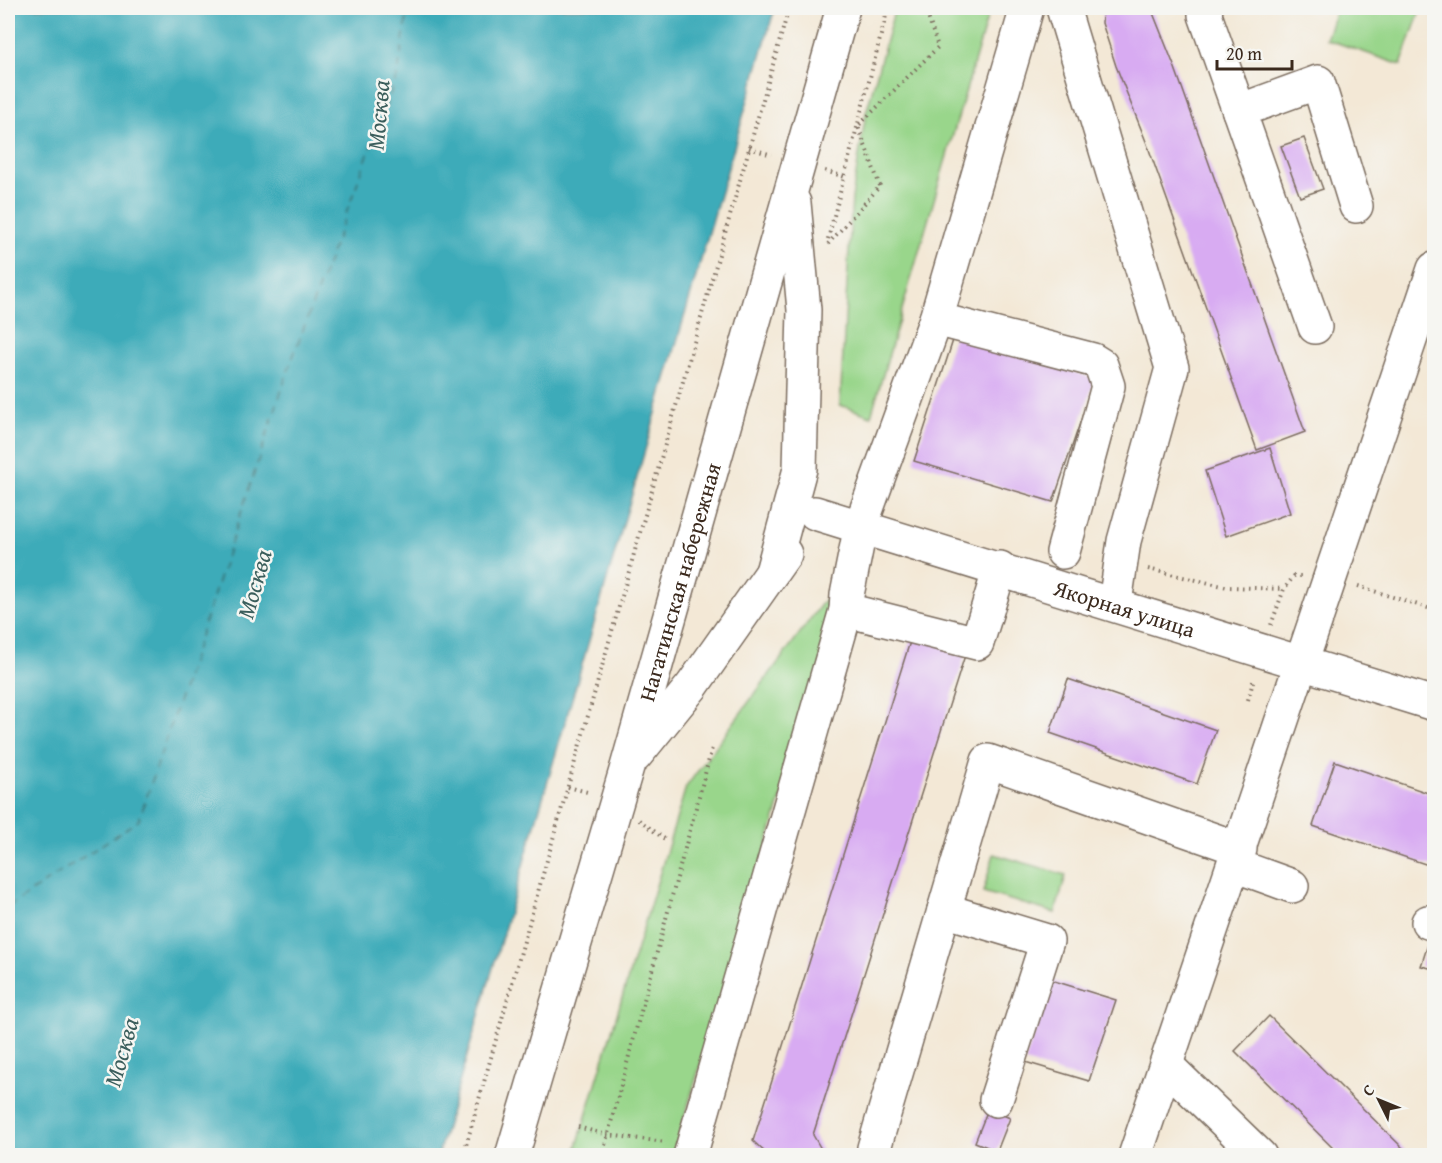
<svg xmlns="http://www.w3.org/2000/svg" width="1442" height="1163" viewBox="0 0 1442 1163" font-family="'Gentium Book Plus',serif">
	<rect width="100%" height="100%" fill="#f6f6f2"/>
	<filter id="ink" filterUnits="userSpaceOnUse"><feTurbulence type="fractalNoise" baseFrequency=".0167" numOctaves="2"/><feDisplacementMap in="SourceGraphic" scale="12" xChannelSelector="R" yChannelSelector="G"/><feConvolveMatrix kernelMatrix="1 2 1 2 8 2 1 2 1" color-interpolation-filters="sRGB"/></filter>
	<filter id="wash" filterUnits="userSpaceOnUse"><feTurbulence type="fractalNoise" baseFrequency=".008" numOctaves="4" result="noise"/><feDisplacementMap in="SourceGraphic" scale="24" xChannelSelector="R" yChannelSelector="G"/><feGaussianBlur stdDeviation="1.35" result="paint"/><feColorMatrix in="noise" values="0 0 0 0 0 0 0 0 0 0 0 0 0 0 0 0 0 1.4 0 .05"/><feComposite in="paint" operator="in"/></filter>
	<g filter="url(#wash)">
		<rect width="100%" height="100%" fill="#f3e8d6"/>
		<path fill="#99d68b" stroke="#6a8054" stroke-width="1.5" d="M 895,8 L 990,8 L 871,416 L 840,405 L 852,198 L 866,113 Z
			M 1337,8 L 1421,8 L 1401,65 L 1326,39 Z
			M 831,591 L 843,594 L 673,1155 L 574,1156 L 686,787 Z
			M 994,854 L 1066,875 L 1055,913 L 983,892 Z"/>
		<path fill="#3cabb9" stroke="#3c6a6c" stroke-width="1.5" d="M 8,8 L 775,8 L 438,1155 L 8,1155 Z"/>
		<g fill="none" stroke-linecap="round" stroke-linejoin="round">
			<path stroke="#3b5e5c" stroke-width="1.5" stroke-dasharray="8 6" stroke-linecap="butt" d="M 8,907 L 139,820 L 290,365 L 398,73 L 408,8"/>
		</g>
		<g id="blocks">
			<path fill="#d8abf2" d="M 1103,8 L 1151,8 L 1175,68 L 1305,432 L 1257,450 L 1147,144 L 1116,66 L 1102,23 Z
				M 1304,138 L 1323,189 L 1300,197 L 1281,146 Z
				M 955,334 L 1095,379 L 1053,502 L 914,461 Z
				M 1270,448 L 1290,513 L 1226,536 L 1205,471 Z
				M 913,632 L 966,652 L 813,1135 L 825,1156 L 769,1156 L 753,1141 Z
				M 1068,679 L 1216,730 L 1197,784 L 1050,733 Z
				M 1335,761 L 1434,795 L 1434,867 L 1313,826 Z
				M 1429,941 L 1434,942 L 1434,969 L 1421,966 Z
				M 1051,980 L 1116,1000 L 1089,1081 L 1025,1062 Z
				M 1269,1016 L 1411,1156 L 1341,1156 L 1235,1051 Z
				M 988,1109 L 1010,1118 L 997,1151 L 975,1142 Z"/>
		</g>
	</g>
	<g filter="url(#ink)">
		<use href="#blocks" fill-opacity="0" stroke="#7b6c5e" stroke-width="1.5"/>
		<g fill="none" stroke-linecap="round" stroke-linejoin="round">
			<g stroke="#7b6c5e" stroke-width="36">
				<g id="minor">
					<path d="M 1063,8 L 1172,368 L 1124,541 L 1115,603"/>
					<path d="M 1206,8 L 1205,15 L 1239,111 L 1318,82 L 1356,206"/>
					<path d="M 1239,111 L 1315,327"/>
					<path d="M 936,319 L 1093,360 L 1101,365 L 1108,386 L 1063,552"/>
					<path id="s1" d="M 815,513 L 1434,704"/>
					<path d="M 772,572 L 800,469 L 804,310 L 794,203"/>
					<path d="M 846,610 L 977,643 L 1000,568"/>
					<path d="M 635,756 L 692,686 L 785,554"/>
					<path d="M 1234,865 L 1292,886"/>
					<path d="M 944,910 L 1047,941 L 996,1100"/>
					<path d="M 1428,922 L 1434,924"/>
					<path d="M 1167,1066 L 1260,1156"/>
					<path id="s2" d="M 512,1156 L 627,767 L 843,8"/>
					<path d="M 690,1156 L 846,610 L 847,595 L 861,525 L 936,319 L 1027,8"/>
					<path d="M 878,1156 L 874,1148 L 988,761 L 1240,849"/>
					<path d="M 1135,1156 L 1434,269"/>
				</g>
			</g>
			<path stroke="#7b6c5e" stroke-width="4" stroke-dasharray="1.5 4.5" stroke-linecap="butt" d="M 749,148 L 772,155
				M 825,171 L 845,177
				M 828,239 L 888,8
				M 828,244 L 880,186 L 858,126 L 938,47 L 925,8
				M 1148,569 L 1227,587 L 1284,589
				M 1358,586 L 1434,610
				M 1271,625 L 1284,589 L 1294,576 L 1301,576
				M 1248,700 L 1254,678
				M 568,787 L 591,793
				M 639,820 L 666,840
				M 578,1127 L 607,1135 L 666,1142
				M 463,1156 L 789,8
				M 602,1156 L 712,748"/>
			<use href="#minor" stroke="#fff" stroke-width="33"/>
		</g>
	</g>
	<g text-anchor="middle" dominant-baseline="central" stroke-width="5" stroke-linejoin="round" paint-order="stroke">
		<g font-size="22" fill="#3b2a1e" stroke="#f6f6f2">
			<text stroke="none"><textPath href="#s2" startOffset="598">Нагатинская набережная</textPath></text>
			<text stroke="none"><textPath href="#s1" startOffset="324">Якорная улица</textPath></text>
		</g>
		<g font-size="24" font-style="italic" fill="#3b5e5c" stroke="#f6f6f2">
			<text transform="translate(378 115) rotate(-85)">Москва</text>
			<text transform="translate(254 584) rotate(-74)">Москва</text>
			<text transform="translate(121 1052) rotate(-74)">Москва</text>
		</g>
	</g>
	<rect width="1442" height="1163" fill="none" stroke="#f6f6f2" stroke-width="30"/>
	<g transform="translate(1379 1100) rotate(313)" stroke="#f6f6f2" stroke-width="4.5" paint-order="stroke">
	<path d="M0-4.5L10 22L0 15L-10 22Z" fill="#3b2a1e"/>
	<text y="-9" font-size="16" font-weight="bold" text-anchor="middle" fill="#3b2a1e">С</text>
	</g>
	<path d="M1217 60v9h75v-9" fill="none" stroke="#3b2a1e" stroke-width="3"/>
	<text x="1226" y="60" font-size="18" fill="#3b2a1e" stroke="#f6f6f2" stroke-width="4.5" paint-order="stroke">20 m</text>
</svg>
